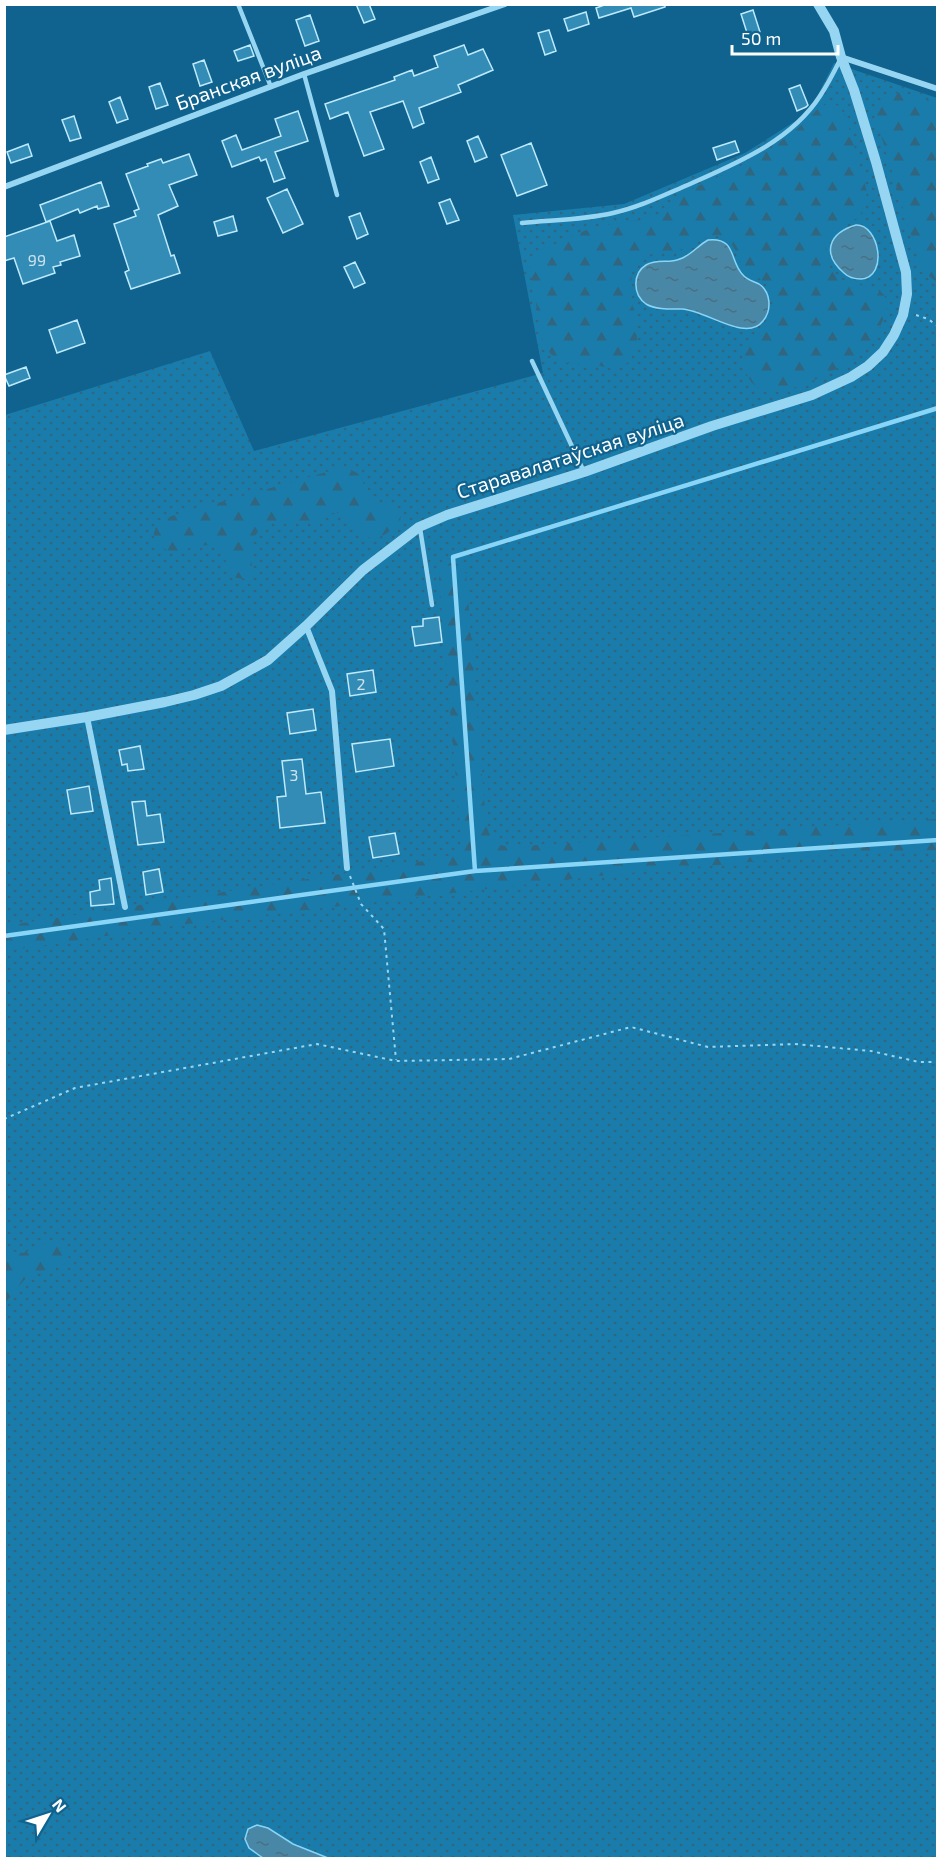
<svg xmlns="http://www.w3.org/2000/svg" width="942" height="1863" viewBox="0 0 942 1863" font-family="'Exo 2',sans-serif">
	<defs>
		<pattern id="green-dots" width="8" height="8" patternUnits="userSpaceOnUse" patternTransform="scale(1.5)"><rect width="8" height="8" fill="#197cab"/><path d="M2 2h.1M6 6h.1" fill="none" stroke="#306680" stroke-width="1.8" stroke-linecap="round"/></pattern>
		<pattern id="forest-firs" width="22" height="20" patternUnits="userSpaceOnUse" patternTransform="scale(1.5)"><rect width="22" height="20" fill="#197cab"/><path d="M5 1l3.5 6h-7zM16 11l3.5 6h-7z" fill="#306680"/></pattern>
		<pattern id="water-ripples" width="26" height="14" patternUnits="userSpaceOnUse" patternTransform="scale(1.5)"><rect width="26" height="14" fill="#4987a6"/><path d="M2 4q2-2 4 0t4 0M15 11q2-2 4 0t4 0" fill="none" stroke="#4a6f82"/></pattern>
	</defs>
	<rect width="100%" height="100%" fill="#0f638e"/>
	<path fill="url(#green-dots)" d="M 834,63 L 937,98 L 937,1858 L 5,1858 L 5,415 L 210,351 L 254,451 L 543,373 L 513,215 L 624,204 L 745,153 L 797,120 L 816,99 Z"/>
	<path fill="url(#forest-firs)" d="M 898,93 L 908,94 L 937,103 L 937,282 C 925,275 921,264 916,252 L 877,121 C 876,105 882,97 898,93 Z
		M 829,103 L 839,106 L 846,117 L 867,192 C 866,201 865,210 858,217 C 852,222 844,223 838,227 C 826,235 823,251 828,263 C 831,270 837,277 843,280 C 857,288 892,283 886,309 C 883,325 873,342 862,352 C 845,367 789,396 767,391 C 757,389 751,383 747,375 C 726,336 792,325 767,286 C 761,277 750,274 743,266 C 738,258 736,249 730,242 C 716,224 698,244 682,249 C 667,255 647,249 636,263 C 625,279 636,320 637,339 C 635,356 628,370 608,368 C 604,367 599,365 595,365 C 570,362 557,368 543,343 L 530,269 L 531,260 L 537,252 L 591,228 L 626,221 L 644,220 L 656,216 L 672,201 L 683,193 L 737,168 L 769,150 L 795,131 L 820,107 Z
		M 337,469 C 373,468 357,490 373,503 C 380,509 388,504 397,507 L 401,516 C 399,524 394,528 387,533 C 360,551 357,517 338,513 C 329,511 321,521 313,523 C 293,527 272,513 257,533 C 245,547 256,561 250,576 C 225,588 230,554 215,547 C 193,538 172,566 154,539 C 153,525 161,521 172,516 Z
		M 450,563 L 460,564 L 466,574 L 486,823 C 489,837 494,844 508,847 L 937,819 L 937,850 L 827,855 L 598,876 L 186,924 L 5,951 L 4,926 L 444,858 C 456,855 460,850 461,838 L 439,580 L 440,568 Z
		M 52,1241 L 58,1241 L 67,1248 L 69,1260 C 57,1271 41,1268 28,1277 C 18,1284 15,1295 5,1302 L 5,1250 L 23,1253 Z"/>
	<path fill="url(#water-ripples)" stroke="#88d5f7" stroke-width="1.5" d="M 856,225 C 879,224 889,277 861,279 C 854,279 848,277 844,273 C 821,253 829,233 856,225 Z
		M 708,240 C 737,237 729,261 743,275 C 747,280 753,281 759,284 C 771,292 772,310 763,321 C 746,343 706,310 682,309 C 671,309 656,310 646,304 C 632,294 633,273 646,265 C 656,259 667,263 677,260 C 690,257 697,246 708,240 Z
		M 257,1825 L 268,1828 L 293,1844 L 328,1858 L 263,1858 L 249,1848 L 245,1839 L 248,1829 Z"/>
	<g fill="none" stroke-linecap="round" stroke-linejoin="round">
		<path stroke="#88d5f7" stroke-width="4.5" d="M 475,871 L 453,557 L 938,408
			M 4,936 L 475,871 L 938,840"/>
	</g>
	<path fill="#338cb6" stroke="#beeafe" stroke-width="1.5" d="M 356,4 L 369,4 L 375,19 L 364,23 Z
		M 607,4 L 665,4 L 665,7 L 634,17 L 631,8 L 599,18 L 596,8 Z
		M 753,10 L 760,32 L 748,36 L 741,14 Z
		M 586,12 L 589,24 L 568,31 L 564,19 Z
		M 310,15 L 319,41 L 305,46 L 296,20 Z
		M 549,30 L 556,51 L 545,55 L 538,33 Z
		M 250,45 L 254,56 L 238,61 L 234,51 Z
		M 464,45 L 468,55 L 483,49 L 493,70 L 458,85 L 461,92 L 419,108 L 424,123 L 413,128 L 403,101 L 370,112 L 384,149 L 364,156 L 348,112 L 330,119 L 325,104 L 395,80 L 394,77 L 412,70 L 414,76 L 438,67 L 434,56 Z
		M 204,60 L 212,82 L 200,86 L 193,64 Z
		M 160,83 L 168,105 L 156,109 L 149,87 Z
		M 800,85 L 808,105 L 806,107 L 797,111 L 789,89 Z
		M 120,97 L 128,119 L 117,123 L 109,102 Z
		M 298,111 L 308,141 L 275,152 L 285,178 L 274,182 L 266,159 L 261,161 L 259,157 L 232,167 L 222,141 L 236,135 L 242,150 L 281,136 L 275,119 Z
		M 74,116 L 81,138 L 70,141 L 62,120 Z
		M 478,136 L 487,157 L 475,162 L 467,141 Z
		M 735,141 L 739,152 L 717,160 L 713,148 Z
		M 531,143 L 547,185 L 517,196 L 501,155 Z
		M 28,144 L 32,156 L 11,163 L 7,152 Z
		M 189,154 L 197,175 L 169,185 L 178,206 L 158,215 L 171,256 L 174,255 L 180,273 L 131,289 L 125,272 L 129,270 L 114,224 L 136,216 L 134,211 L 139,209 L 126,174 L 148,166 L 147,164 L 161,159 L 163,163 Z
		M 431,157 L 439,179 L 428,183 L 420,162 Z
		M 101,182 L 109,206 L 98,209 L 97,206 L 80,213 L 78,209 L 46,222 L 40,205 Z
		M 287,189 L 303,224 L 283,233 L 267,198 Z
		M 450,199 L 459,220 L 447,224 L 439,203 Z
		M 360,213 L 368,234 L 357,239 L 349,217 Z
		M 233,216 L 237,231 L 218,236 L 214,222 Z
		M 50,221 L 57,241 L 74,235 L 80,256 L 60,262 L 61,265 L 53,267 L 55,273 L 23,284 L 14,258 L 4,261 L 4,237 Z
		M 355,262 L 365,283 L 354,288 L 344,267 Z
		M 77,320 L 85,343 L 57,353 L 49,330 Z
		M 26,367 L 30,378 L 9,386 L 4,375 Z
		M 439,617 L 442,642 L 415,646 L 412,627 L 423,626 L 423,619 Z
		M 373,670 L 376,692 L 350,696 L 347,674 Z
		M 313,709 L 316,730 L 290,734 L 287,713 Z
		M 390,739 L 394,766 L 356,772 L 352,744 Z
		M 140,746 L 144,769 L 128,771 L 127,764 L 122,765 L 119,750 Z
		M 302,759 L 306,794 L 321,792 L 325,823 L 280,828 L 277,797 L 286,796 L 282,761 Z
		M 89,786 L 93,811 L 71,814 L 67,790 Z
		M 145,801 L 147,816 L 160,814 L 164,842 L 138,845 L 132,802 Z
		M 395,833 L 399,854 L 373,858 L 369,837 Z
		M 159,869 L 163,892 L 146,895 L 143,872 Z
		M 111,878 L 114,904 L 91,906 L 90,892 L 100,890 L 99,880 Z"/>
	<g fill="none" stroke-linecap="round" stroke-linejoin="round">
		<path stroke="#97d6f3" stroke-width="2" stroke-dasharray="3 4.5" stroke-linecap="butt" d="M 916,315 L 928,319 L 938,326
			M 350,876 L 361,904 L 384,929 L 396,1060
			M 4,1119 L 75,1088 L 317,1044 L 396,1061 L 509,1059 L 631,1027 L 708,1047 L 795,1044 L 871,1051 L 919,1062 L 938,1062"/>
		<path stroke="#97d6f3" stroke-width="4.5" d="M 238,4 L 271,87
			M 304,74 L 337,195
			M 522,223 C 552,220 583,220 613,213 C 640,207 664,195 690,184 C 737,163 791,141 820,96 C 828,84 834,72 840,60
			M 532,361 L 584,472
			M 420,528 L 432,605"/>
		<path stroke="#97d6f3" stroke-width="6" d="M 841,57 L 938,89
			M 4,187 L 304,74 L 505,4
			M 306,626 L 332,691 L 347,868
			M 87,717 L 125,907"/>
		<path stroke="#97d6f3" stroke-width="10" d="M 4,730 L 87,717 L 165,702 L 194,695 L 221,686 L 268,660 L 306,626 L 363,570 L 419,527 L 447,515 L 584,472 L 712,426 L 812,395 L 851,377 L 868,366 L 883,352 L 894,335 L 903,315 L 907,294 L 906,272 L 876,162 L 854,90 L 841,57 L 834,31 L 818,4"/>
	</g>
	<g text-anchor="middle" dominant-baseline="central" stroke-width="4.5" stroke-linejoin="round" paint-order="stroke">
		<g font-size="16" fill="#cce2ed">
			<text x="37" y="259">99</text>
			<text x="361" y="683">2</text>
			<text x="294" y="774">3</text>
		</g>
		<g font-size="20" fill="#fff" stroke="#0f638e">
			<text transform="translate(248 77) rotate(-20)">Бранская вуліца</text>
			<text transform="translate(570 455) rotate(-18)">Старавалатаўская вуліца</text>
		</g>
	</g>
	<rect width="942" height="1863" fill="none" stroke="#ffffff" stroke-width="12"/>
	<g transform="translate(48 1815) rotate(51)" stroke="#0f638e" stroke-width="4.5" paint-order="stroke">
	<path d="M0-4.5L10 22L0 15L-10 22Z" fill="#ffffff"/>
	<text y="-9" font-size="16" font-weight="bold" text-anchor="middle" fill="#ffffff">N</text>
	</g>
	<path d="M732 45v9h106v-9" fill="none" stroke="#ffffff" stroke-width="3"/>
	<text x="741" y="45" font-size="18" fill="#ffffff" stroke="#0f638e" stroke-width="4.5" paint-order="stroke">50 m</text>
</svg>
